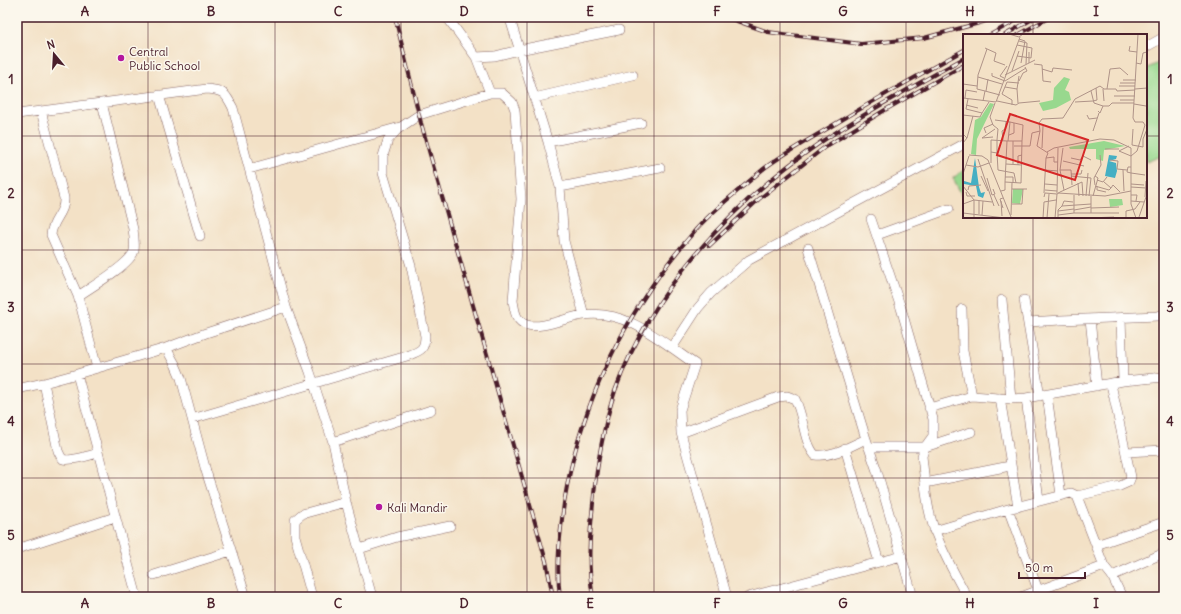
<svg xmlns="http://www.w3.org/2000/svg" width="1181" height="614" viewBox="0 0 1181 614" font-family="Delius,sans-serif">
	<rect width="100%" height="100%" fill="#fbf7ec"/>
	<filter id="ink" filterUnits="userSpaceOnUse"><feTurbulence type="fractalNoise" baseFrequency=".025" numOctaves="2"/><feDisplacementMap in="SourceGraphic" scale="8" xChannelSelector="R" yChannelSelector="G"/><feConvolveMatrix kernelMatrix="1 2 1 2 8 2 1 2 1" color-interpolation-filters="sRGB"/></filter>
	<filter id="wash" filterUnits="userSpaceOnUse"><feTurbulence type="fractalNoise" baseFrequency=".012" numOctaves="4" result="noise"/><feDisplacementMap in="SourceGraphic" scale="16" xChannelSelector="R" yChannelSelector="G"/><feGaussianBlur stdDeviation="0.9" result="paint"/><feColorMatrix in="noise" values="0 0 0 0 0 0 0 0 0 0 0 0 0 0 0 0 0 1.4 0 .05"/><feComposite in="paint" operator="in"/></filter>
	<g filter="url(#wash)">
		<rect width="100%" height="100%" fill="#f3e1c6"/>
		<path fill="#98d88e" stroke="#717c5c" d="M 1164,60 L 1164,155 L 1146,162 L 1146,69 Z
			M 964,170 L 964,199 L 953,178 Z"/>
	</g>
	<g filter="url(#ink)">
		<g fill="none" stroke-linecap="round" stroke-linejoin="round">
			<g stroke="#856361" stroke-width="10">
				<path id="minor" d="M 510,19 L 548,142 L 560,187 L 564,241 L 584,315
					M 1146,47 L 1164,37
					M 476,57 L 495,56 L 519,50 L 619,30
					M 490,93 L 502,93 L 512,102 L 515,110 L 521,199 L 513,301 C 515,311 515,321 527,325 C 543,329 567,317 584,315 C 627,309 662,342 695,364 L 680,410 L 681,433 L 727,597
					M 159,95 L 200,236
					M 534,98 L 633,75
					M 41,111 L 207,89 C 224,90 226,94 233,108 L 286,307
					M 17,114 L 41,111 L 64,198 C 65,214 52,219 51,235 L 78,296 L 97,368
					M 548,142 L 641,123
					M 249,169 L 400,127
					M 560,187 L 660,168
					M 871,219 L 901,308 L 933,419 L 933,436 L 925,447 L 922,456 C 925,481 926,508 935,531 C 943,554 956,576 967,597
					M 877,235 L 949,209
					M 808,248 L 866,439 L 877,471 L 913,597
					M 78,296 C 91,287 130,265 134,251 C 135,244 134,236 133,229 L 102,103
					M 1002,300 L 1011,399
					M 1024,300 L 1040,396
					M 962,309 L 963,351 L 972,396
					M 1121,318 L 1123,381
					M 1090,319 L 1097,386
					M 1028,322 L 1061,320 L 1158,316 L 1164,314
					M 166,348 L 175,364 L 181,378 L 206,471 L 246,597
					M 672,348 L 698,308 L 711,293 L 749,260 L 964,144
					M 77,374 L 166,348 L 206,333 L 286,307 L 310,372 L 333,442 L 346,502 L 372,597
					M 44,383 L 58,451 C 60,454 60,457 63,459 C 69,462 91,455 98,453
					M 17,389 L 44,383 L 77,374 L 137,597
					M 1047,395 L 1061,495
					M 1000,398 L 1018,507
					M 1026,398 L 1039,501
					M 929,408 L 972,396 L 1011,399 L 1026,398 L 1123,381 L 1164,377
					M 192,419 L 407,356 C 420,351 425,350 425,336 L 411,266 L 383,173 L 383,156 L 388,140 L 398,129 L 419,115 L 490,93 L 476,57 L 447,17
					M 681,433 L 778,397 L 787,396 L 795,399 C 804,416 803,441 815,455 C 833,457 850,446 866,439
					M 333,442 L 431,410
					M 869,447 L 925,447 L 971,432
					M 845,448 L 879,562
					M 1126,452 L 1164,450
					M 925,483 L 1010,466
					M 1077,496 L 1120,486 L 1129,482 L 1131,477 L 1111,384
					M 1008,509 L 1038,590
					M 934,531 L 1008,509 L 1071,493 L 1077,496 L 1104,566 L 1112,576 L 1122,597
					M 1096,545 L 1164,522
					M 17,549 L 115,517
					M 359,549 L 397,537 L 450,526
					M 154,575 L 231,551
					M 1112,576 L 1164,553
					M 312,597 L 295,536 L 295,520 L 302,514 L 346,502
					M 748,597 L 902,556
					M 1021,597 L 1104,566"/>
			</g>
			<use href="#minor" stroke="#fff" stroke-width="9"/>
			<g stroke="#4a1f2b" stroke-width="4">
				<path id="rail" d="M 395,17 L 421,123 L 546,561 L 553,597
					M 726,17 L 768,32 L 861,44 L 924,38 L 983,22 L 995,17
					M 990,35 L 1022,17
					M 1005,35 L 1036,17
					M 1018,35 L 1050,17
					M 709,246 L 759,199 L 825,147 L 885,110 L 964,65
					M 560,597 C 556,566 560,534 564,503 C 580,403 627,308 693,233 C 707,216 725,202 741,188 C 750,181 758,173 766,167 C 785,153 805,142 825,130 C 871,102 917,76 964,50
					M 593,597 C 586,558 591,523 595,485 C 599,454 605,421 615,391 C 653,287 731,204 821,142 C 867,111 916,85 964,58"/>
			</g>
			<use href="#rail" stroke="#fbf7ec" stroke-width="2.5" stroke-dasharray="8" stroke-linecap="butt"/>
		</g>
	</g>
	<path fill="none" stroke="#4a1f2b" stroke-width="1" stroke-opacity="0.55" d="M 148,17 L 148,597M 275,17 L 275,597M 401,17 L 401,597M 527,17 L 527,597M 654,17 L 654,597M 780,17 L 780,597M 906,17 L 906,597M 1033,17 L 1033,35M 17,136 L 964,136M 1146,136 L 1164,136M 1033,217 L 1033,597M 17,250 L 1164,250M 17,364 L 1164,364M 17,478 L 1164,478"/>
	<g fill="#b5179e" stroke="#fbf7ec" stroke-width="1.5">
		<circle cx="121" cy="58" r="4"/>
		<circle cx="379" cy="507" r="4"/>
	</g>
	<g text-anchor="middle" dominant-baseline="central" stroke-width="3" stroke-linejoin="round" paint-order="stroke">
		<g font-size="12" fill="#4a1f2b" stroke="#fbf7ec" text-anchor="start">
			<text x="129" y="51">Central<tspan x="129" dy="14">Public School</tspan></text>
			<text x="387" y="507">Kali Mandir</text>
		</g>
	</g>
	<g transform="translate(963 34)">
		<rect width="184" height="184" fill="#f3e1c6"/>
		<path d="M 101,43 L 107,45 L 102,56 L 106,58 L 108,66 L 93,74 L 80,77 L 76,69 L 90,66 L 91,54 ZM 27,69 L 31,70 L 14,105 L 13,121 L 8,120 L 12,86 L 18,83 ZM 141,107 L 162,112 L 141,116 L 140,127 L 133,125 L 133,115 L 107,115 L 106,113 ZM 50,155 L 60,155 L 57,170 L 49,169 ZM 146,165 L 159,165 L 160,171 L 147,173 Z" fill="#98d88e"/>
		<path d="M 146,121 L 154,122 L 153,125 L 146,127 L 153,129 L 154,137 L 152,144 L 142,142 ZM 12,124 L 16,153 L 18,159 L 22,158 L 20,164 L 15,162 L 13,152 L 1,150 L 1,147 L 8,149 Z" fill="#45afc3"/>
		<path fill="none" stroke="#af9388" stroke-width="1" d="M 46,0 L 56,3 L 60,0M 56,5 L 62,7 L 58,29M 56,7 L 64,9 L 63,30M 54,11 L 69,14 L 68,24 L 54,22M 167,12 L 166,17 L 174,18M 22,14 L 33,19 L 31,27 L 42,31M 66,18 L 66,29 L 72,26M 173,29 L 178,30 L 180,19 L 184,18M 71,30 L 79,31 L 80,47 L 88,48M 79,35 L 89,38 L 90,34 L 109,36M 49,37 L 56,17M 29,39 L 29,42 L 42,47 L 63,34M 42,41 L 66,29M 15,43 L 39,50M 41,44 L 37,42 L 44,32M 160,46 L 173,46M 56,47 L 60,39 L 64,37 L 62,33M 157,49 L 172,49M 0,50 L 14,52M 156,52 L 172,52M 42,53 L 54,55 L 56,42M 54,55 L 55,69M 140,55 L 141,67M 144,55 L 147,35 L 157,34 L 165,41M 172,55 L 184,54M 22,57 L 37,61M 23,57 L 25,45M 128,57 L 131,69 L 140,72M 151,62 L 172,62M 0,64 L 33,68 L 57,3M 2,64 L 3,56 L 14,58M 5,65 L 3,75 L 19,79 L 26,68M 157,66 L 171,66M 20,67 L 22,57 L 14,55 L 15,41 L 24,15M 34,67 L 53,71 L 56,69 L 77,67M 130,67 L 134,66 L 133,54M 112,68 L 130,67M 32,69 L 27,83 L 30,91 L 35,95 L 34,106M 171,70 L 183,72M 3,71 L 15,74M 49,71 L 49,66 L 39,60 L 44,48 L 56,49M 135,77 L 137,79 L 140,72 L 146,72 L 149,69 L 171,69M 0,81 L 17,83 L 19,79M 124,81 L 126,85 L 134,84M 32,86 L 47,88 L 45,107M 47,88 L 60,91 L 59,107M 170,95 L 169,111 L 180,113 L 180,105 L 184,95M 77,97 L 74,112 L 85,119 L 83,124 L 81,159M 130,97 L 136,79M 23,99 L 21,94 L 30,90M 0,100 L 4,104 L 0,109M 46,101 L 51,99 L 51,89M 30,103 L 19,104 L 32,95M 4,104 L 10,82M 40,106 L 39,97 L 42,95 L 43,88M 51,112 L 67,112 L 69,99 L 77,97 L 76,89 L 79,85 L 100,84 L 112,65 L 137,52 L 141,55 L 153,55 L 154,57 L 172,56M 166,112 L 156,117 L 168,122 L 168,114M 79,114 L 80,92M 100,114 L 97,136 L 101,156M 142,115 L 156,115M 28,118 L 34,119 L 34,106M 84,118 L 91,114 L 137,105 L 151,106 L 168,114M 34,119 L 35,136 L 51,139 L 53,149M 6,121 L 19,122 L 25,126 L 48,183M 83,124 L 91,123 L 91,128 L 95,128M 108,124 L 117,126 L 120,122 L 128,126M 15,125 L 31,172M 147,126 L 155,127 L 154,135 L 164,136M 100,127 L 121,132M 28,129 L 28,106 L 44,107 L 42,148M 43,130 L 59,131M 50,130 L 50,107M 3,131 L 15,133 L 26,129M 55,131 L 55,122 L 59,121M 82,136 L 95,137M 97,136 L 108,136 L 109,151M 160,136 L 161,157M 168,139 L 182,141M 168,139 L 164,138 L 165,133 L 168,133M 0,140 L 6,122M 108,140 L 118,140 L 119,136M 18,142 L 25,157M 108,142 L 128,144 L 126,162M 42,143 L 50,143 L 50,149M 24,144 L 29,161 L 32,160 L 30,155M 134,146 L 140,148 L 144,143M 141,148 L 148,154 L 150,151 L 157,158M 115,149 L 116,162M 82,150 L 94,151M 168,150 L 181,151M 132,151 L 131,144 L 138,131 L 137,121M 0,152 L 11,166 L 11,184M 132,152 L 146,156 L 148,154M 134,152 L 134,156 L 143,158M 168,153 L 183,154M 49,155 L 64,155M 5,156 L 6,152 L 18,151M 82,156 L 94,157M 38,157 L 42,156 L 42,148 L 58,149 L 59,107 L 44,107M 3,158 L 4,162 L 12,162M 94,159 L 95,114M 95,159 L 142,162 L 168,157M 31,161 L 36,172M 168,161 L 174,161 L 173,167M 123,162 L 125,139M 128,162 L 128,179M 130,162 L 135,144 L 132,142M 81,163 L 82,159 L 94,160M 182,163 L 183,147M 40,164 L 37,165 L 40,174M 38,167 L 39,182M 168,167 L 181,168M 0,170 L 11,166 L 29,168M 49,170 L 59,170 L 60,155M 99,172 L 101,167 L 110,168M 128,174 L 156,173M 111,176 L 128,173M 95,177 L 111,175M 0,179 L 42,184M 111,179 L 156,179M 16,180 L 16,166M 19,181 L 20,167M 48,181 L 49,149M 95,181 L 111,179 L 111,161M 176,183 L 183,163M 80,184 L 81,168 L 93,166M 84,184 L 86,160M 92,184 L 94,160 L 97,158 L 119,148 L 120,162M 95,184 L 95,176 L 99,172 L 128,170M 126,184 L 151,183M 163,184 L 163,177 L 172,175 L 177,168M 173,184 L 168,170 L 168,122 L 174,117 L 182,91 L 180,88 L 172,88 L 170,84 L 175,0"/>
		<path fill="#d62828" fill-opacity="0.15" stroke="#d62828" stroke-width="2" d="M 47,80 L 125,106 L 112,146 L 34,121 Z"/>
		<rect width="184" height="184" fill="none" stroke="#4a1f2b" stroke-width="2"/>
	</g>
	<rect width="1181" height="614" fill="none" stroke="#fbf7ec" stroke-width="44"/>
	<g transform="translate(54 54) rotate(342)" stroke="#fbf7ec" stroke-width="3" paint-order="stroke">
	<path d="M0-3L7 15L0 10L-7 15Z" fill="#4a1f2b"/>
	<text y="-6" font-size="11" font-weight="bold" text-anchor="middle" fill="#4a1f2b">N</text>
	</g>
	<path d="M1019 572v6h66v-6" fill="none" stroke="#4a1f2b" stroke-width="2"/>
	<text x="1025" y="572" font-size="12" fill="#4a1f2b" stroke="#fbf7ec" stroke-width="3" paint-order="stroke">50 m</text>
	<rect x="22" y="22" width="1137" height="570" fill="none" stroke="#4a1f2b" stroke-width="1.5"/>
	<g font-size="13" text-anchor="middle" font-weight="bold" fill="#4a1f2b">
		<text x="85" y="16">A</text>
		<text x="211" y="16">B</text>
		<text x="338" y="16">C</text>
		<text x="464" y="16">D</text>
		<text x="590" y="16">E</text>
		<text x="717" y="16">F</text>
		<text x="843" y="16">G</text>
		<text x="970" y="16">H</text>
		<text x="1096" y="16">I</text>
		<text x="11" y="84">1</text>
		<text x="1170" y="84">1</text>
		<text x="11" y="198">2</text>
		<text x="1170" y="198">2</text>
		<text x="11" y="312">3</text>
		<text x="1170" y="312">3</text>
		<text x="11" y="426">4</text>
		<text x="1170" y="426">4</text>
		<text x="11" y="540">5</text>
		<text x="1170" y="540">5</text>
		<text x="85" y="608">A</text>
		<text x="211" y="608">B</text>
		<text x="338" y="608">C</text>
		<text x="464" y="608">D</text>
		<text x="590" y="608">E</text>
		<text x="717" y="608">F</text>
		<text x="843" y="608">G</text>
		<text x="970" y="608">H</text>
		<text x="1096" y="608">I</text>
	</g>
</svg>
